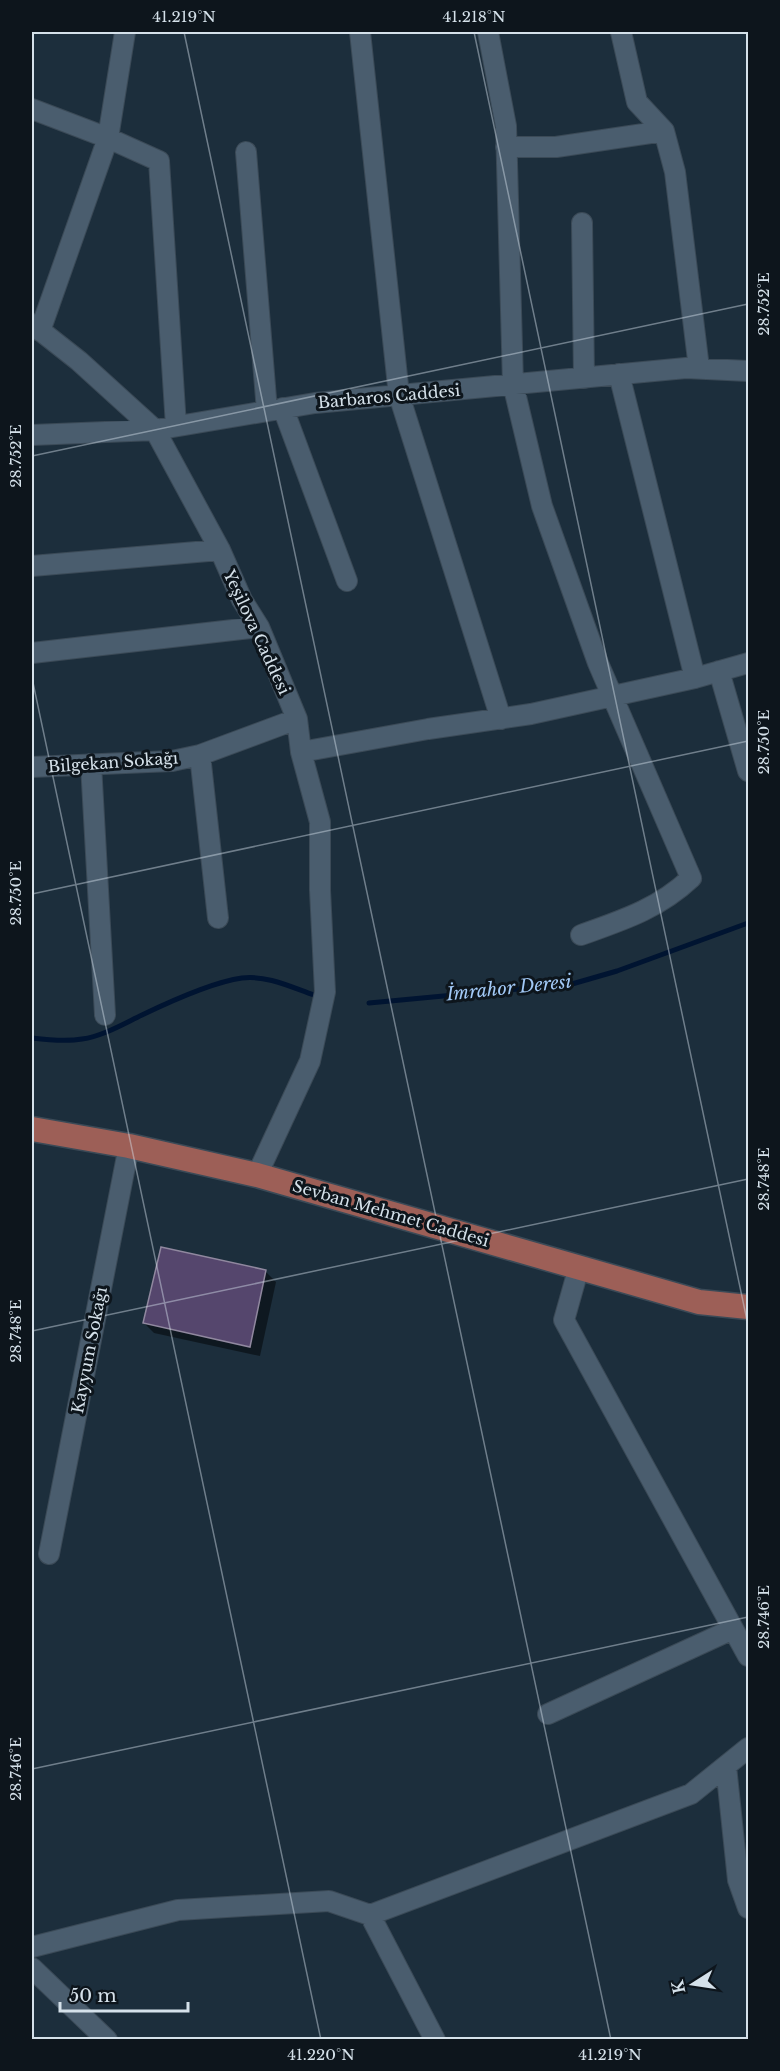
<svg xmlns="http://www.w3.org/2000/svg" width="780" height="2071" viewBox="0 0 780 2071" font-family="'Libre Baskerville',serif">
	<rect width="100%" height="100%" fill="#1c2e3c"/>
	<path fill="#0007" d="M 162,1249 L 266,1272 L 276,1282 L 260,1356 L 154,1333 L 144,1323 Z"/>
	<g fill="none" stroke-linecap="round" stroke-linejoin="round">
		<path stroke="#001431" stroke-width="5" d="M 369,1003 L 572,984 L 617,971 L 748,923
			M 32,1038 C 48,1040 66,1042 82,1039 C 103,1036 123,1024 142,1015 C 169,1002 213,982 242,978 C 267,975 291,987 314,995"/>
	</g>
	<path fill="#55466d" stroke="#90889f" stroke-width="1.5" d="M 161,1247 L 266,1270 L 250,1347 L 143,1323 Z"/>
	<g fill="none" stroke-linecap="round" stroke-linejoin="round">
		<g stroke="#3b4a57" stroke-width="22">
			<path id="minor" d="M 360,32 L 399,395 L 501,719
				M 488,32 L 506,126 L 513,384 L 542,506 L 598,663 L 691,878 C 658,909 623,920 581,935
				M 621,32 L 637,102 L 664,131 L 675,172 L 699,368
				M 32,109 L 108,138 L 159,161 L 176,426
				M 506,147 L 556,147 L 664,131
				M 246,152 L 267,411
				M 582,223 L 584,378
				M 32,324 L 79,361 L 155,430 L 220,550 L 242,600 L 259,627 L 297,719 L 301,752 L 320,822 L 320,890 L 325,992 L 310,1061 L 257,1175
				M 40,331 L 108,138 L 125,32
				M 619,374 L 695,678
				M 283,408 L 347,581
				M 32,435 L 155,430 L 315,403 L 686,368 L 748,371
				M 32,566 L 220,550
				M 32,653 L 259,627
				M 719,671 L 748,771
				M 301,752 L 428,729 L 531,714 L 695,678 L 748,663
				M 200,755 L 218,918
				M 91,764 L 105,1015
				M 32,767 L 172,761 L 200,755 L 297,719
				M 579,1267 L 564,1320 L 748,1656
				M 49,1554 L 129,1146
				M 548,1714 L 733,1629
				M 726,1766 L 738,1880 L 748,1908
				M 370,1915 L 435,2040
				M 32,1947 L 178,1910 L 329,1901 L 370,1915 L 691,1794 L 748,1748
				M 32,1968 L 107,2040"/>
		</g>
		<g stroke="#3b4a57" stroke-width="27">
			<path id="major" d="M 32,1129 L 129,1146 L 257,1175 L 699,1302 L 748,1307"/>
		</g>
		<use href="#minor" stroke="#4a5d6e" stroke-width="20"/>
		<use href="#major" stroke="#9d5f57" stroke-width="24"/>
	</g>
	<path fill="none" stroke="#d5e1ea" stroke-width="1.5" stroke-opacity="0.45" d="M 184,32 L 611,2040M 474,32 L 748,1325M 32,456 L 748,304M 32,678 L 321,2040M 32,894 L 748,741M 32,1331 L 748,1179M 32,1769 L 748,1617"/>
	<g text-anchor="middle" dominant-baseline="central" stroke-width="6" stroke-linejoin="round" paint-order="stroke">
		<g font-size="16" fill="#d5e1ea" stroke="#0d151c">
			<text transform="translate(389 396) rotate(-5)">Barbaros Caddesi</text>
			<text transform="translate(257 632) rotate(65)">Yeşilova Caddesi</text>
			<text transform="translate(113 762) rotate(-4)">Bilgekan Sokağı</text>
			<text transform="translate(391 1213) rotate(16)">Sevban Mehmet Caddesi</text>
			<text transform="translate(89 1350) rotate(-79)">Kayyum Sokağı</text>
		</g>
		<g font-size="18" font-style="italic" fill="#a2c9f6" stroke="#0d151c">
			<text transform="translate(509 988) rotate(-6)">İmrahor Deresi</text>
		</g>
	</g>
	<rect width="780" height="2071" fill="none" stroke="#0d151c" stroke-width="66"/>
	<g transform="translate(693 1984) rotate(258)" stroke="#0d151c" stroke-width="4.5" paint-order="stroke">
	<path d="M0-4.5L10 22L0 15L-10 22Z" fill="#d5e1ea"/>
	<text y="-9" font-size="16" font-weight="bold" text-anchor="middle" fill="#d5e1ea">K</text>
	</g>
	<path d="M60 2002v9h128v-9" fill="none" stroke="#d5e1ea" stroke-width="3"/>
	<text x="69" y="2002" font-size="18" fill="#d5e1ea" stroke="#0d151c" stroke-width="4.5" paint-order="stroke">50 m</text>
	<rect x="33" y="33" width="714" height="2005" fill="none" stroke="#d5e1ea" stroke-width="2"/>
	<g font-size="15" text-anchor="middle" fill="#d5e1ea">
		<text x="184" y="22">41.219°N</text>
		<text x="474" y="22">41.218°N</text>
		<text transform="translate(764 304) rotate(-90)" y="5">28.752°E</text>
		<text transform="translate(16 456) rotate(-90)" y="5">28.752°E</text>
		<text transform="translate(764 742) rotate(-90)" y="5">28.750°E</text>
		<text transform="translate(16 893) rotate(-90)" y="5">28.750°E</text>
		<text transform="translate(764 1179) rotate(-90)" y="5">28.748°E</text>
		<text transform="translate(16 1331) rotate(-90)" y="5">28.748°E</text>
		<text transform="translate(764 1617) rotate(-90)" y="5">28.746°E</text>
		<text transform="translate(16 1769) rotate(-90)" y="5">28.746°E</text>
		<text x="321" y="2060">41.220°N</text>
		<text x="610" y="2060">41.219°N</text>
	</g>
</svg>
